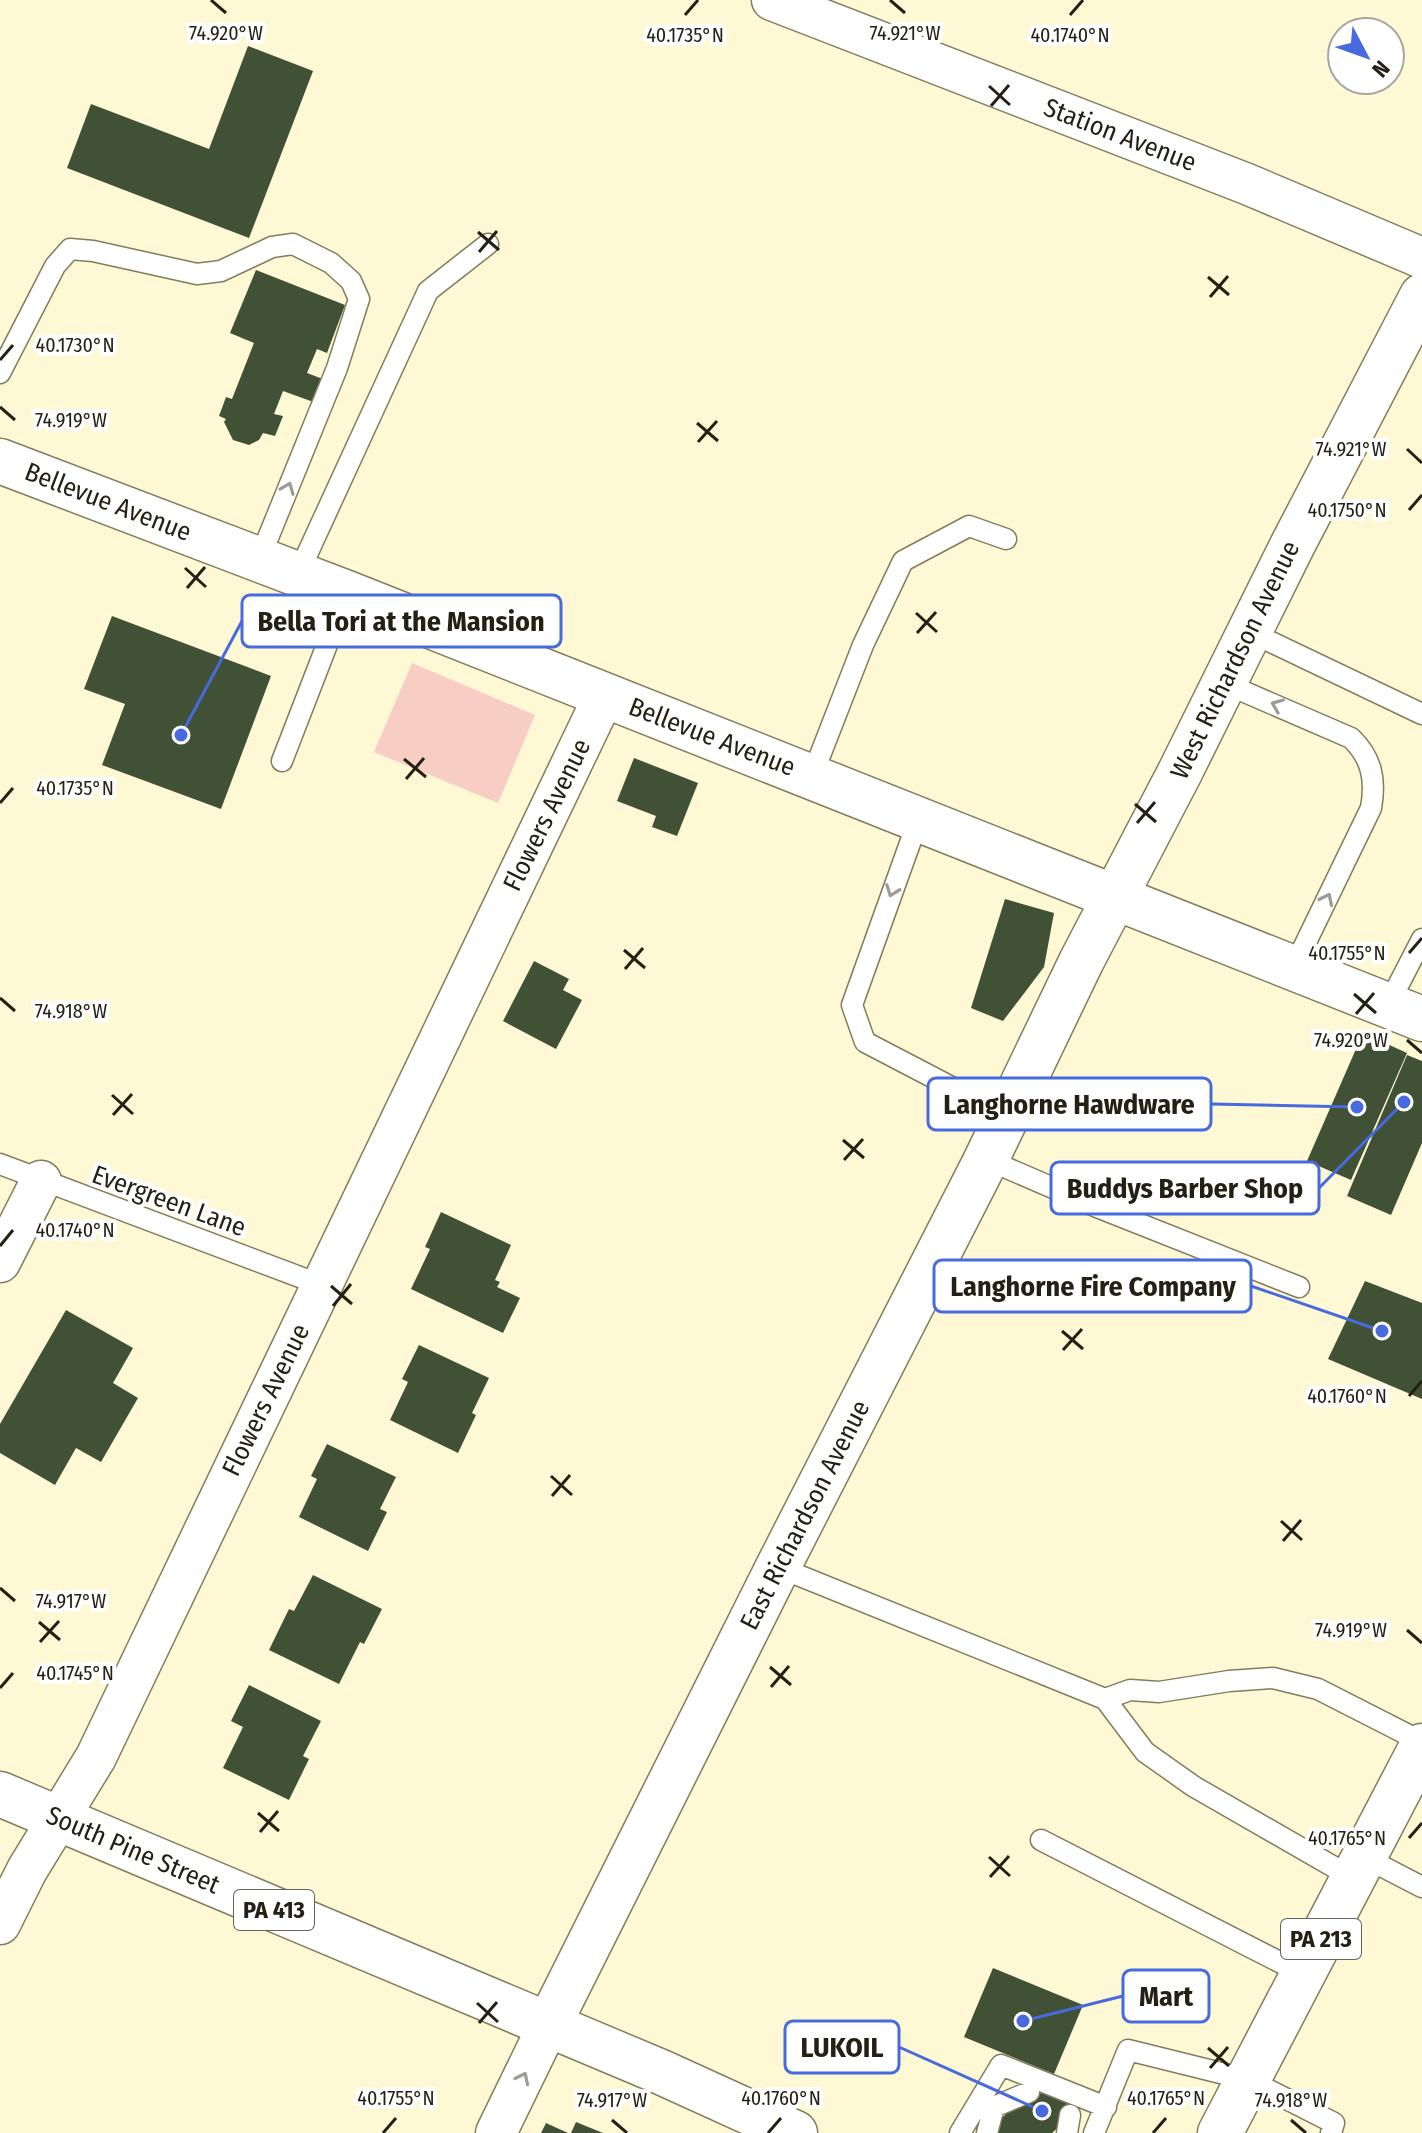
<svg xmlns="http://www.w3.org/2000/svg" width="1422" height="2133" viewBox="0 0 1422 2133" font-family="'Fira Sans Condensed',sans-serif">
	<rect width="100%" height="100%" fill="#fef8d4"/>
	<path fill="#f7cdc4" d="M 412,663 L 535,715 L 498,803 L 374,752 Z"/>
	<path fill="#415136" d="M 248,46 L 313,71 L 249,238 L 67,168 L 91,104 L 209,149 Z
		M 256,270 L 345,305 L 327,353 L 317,349 L 307,373 L 328,381 L 319,404 L 283,391 L 274,414 L 283,416 L 275,436 L 263,433 L 259,440 L 249,445 L 233,440 L 224,422 L 226,419 L 219,416 L 226,397 L 232,399 L 254,343 L 230,333 Z
		M 112,616 L 271,676 L 221,809 L 102,765 L 125,704 L 84,689 Z
		M 634,758 L 698,783 L 677,836 L 652,827 L 656,816 L 617,801 Z
		M 1005,899 L 1054,913 L 1044,967 L 1003,1021 L 971,1008 Z
		M 534,961 L 569,979 L 563,990 L 582,1000 L 556,1049 L 503,1021 Z
		M 1363,1033 L 1407,1053 L 1351,1180 L 1307,1161 Z
		M 1407,1055 L 1422,1061 L 1422,1143 L 1391,1215 L 1347,1196 Z
		M 441,1212 L 511,1245 L 495,1280 L 500,1282 L 497,1287 L 520,1298 L 503,1333 L 411,1289 L 430,1249 L 425,1247 Z
		M 1365,1281 L 1422,1303 L 1422,1399 L 1328,1359 Z
		M 66,1310 L 133,1348 L 113,1383 L 138,1398 L 101,1462 L 76,1448 L 55,1485 L 0,1453 L 0,1424 Z
		M 419,1345 L 489,1378 L 472,1413 L 476,1415 L 458,1453 L 390,1420 L 408,1382 L 402,1379 Z
		M 327,1444 L 396,1477 L 380,1509 L 387,1512 L 368,1551 L 299,1517 L 317,1479 L 311,1476 Z
		M 313,1575 L 382,1609 L 364,1644 L 360,1642 L 339,1684 L 269,1650 L 289,1609 L 294,1611 Z
		M 249,1685 L 321,1721 L 303,1756 L 309,1759 L 289,1800 L 223,1768 L 243,1727 L 231,1721 Z
		M 993,1968 L 1083,2005 L 1054,2074 L 964,2037 Z
		M 1035,2085 L 1079,2108 L 1052,2133 L 987,2133 Z
		M 576,2122 L 603,2133 L 571,2133 Z
		M 546,2123 L 568,2133 L 541,2133 Z"/>
	<g fill="none" stroke-linecap="round" stroke-linejoin="round">
		<g stroke="#837d5d" stroke-width="23">
			<path id="service" d="M 0,373 L 55,266 L 70,249 L 93,251 L 197,274 L 221,271 L 272,247 L 293,244 L 331,263 L 351,281 L 359,299 L 337,368 L 259,560
				M 298,574 L 428,291 L 488,244
				M 1250,632 L 1422,714
				M 1224,683 L 1351,738 C 1372,758 1376,780 1371,808 L 1293,969
				M 282,761 L 347,593
				M 812,776 L 863,645 L 903,561 L 969,526 L 1006,539
				M 919,818 L 852,1005 L 865,1042 L 1007,1116
				M 1387,1007 L 1422,939
				M 986,1159 L 1097,1207 L 1299,1287
				M 0,1164 L 321,1285
				M 778,1567 L 1105,1699 L 1130,1690 L 1159,1692 L 1229,1681 L 1273,1678 L 1318,1689 L 1422,1742
				M 1105,1699 L 1145,1752 L 1193,1786 L 1353,1878
				M 1041,1840 L 1303,1974
				M 1364,1857 L 1422,1887
				M 960,2133 L 1001,2065 L 1106,2107
				M 987,2133 L 994,2107 L 1029,2092
				M 1067,2133 L 1070,2115
				M 1094,2133 L 1128,2050 L 1249,2080 L 1334,2123 L 1331,2133"/>
		</g>
		<g stroke="#837d5d" stroke-width="43">
			<path id="minor" d="M 772,0 L 1247,184 L 1422,258
				M 0,1262 L 41,1181
				M 0,1924 L 27,1870 L 96,1757 L 604,696
				M 496,2133 L 549,2024"/>
		</g>
		<g stroke="#837d5d" stroke-width="47">
			<path id="tertiary" d="M 0,461 L 347,593 L 1422,1019
				M 549,2024 L 778,1567 L 984,1164 L 1081,962 L 1180,772 L 1292,546 L 1422,296"/>
		</g>
		<g stroke="#837d5d" stroke-width="47">
			<path id="primary" d="M 0,1794 L 661,2072 L 795,2133
				M 1220,2133 L 1422,1746"/>
		</g>
		<use href="#service" stroke="#fff" stroke-width="20"/>
		<use href="#minor" stroke="#fff" stroke-width="40"/>
		<use href="#tertiary" stroke="#fff" stroke-width="44"/>
		<use href="#primary" stroke="#fff" stroke-width="44"/>
	</g>
	<defs><path id="oneway-chevron" d="M-2-3.5L2.5 0L-2 3.5" fill="none" stroke-width="1.6" stroke-linecap="round" stroke-linejoin="round" transform="scale(2)"/></defs>
	<g stroke="#9c9b95">
		<use href="#oneway-chevron" transform="translate(288 488) rotate(-68)"/>
		<use href="#oneway-chevron" transform="translate(1277 705) rotate(-158)"/>
		<use href="#oneway-chevron" transform="translate(892 891) rotate(110)"/>
		<use href="#oneway-chevron" transform="translate(1327 899) rotate(-64)"/>
		<use href="#oneway-chevron" transform="translate(523 2078) rotate(-64)"/>
	</g>
	<path fill="none" stroke="#242114" stroke-width="3" d="M 211,0 L 226,13M 890,0 L 905,13M 685,15 L 698,0M 1070,15 L 1083,0M 989,86 L 1010,105M 991,106 L 1009,85M 478,232 L 499,250M 479,252 L 497,231M 1208,277 L 1229,295M 1210,297 L 1228,276M 0,360 L 13,345M 0,407 L 15,420M 697,423 L 718,441M 698,442 L 717,421M 1407,449 L 1422,463M 1409,510 L 1422,495M 185,568 L 206,587M 187,588 L 205,567M 916,613 L 937,632M 917,633 L 936,612M 404,759 L 426,777M 406,779 L 424,758M 0,803 L 13,788M 1135,804 L 1156,822M 1137,823 L 1155,802M 624,950 L 645,968M 1409,953 L 1422,938M 625,969 L 643,948M 1354,994 L 1376,1013M 0,998 L 15,1011M 1356,1014 L 1374,993M 1407,1040 L 1422,1053M 112,1095 L 133,1114M 113,1115 L 132,1094M 843,1140 L 864,1158M 844,1160 L 863,1139M 0,1246 L 13,1230M 331,1286 L 352,1304M 333,1306 L 351,1284M 1062,1331 L 1083,1349M 1063,1350 L 1082,1329M 1409,1396 L 1422,1381M 551,1476 L 572,1495M 552,1496 L 570,1475M 1281,1521 L 1302,1540M 1283,1541 L 1301,1520M 0,1588 L 15,1601M 39,1622 L 60,1640M 1407,1630 L 1422,1643M 40,1642 L 59,1621M 770,1667 L 791,1685M 771,1687 L 789,1666M 0,1688 L 13,1673M 258,1813 L 279,1831M 260,1832 L 278,1811M 1409,1838 L 1422,1823M 989,1857 L 1010,1876M 990,1877 L 1009,1856M 477,2003 L 498,2022M 479,2023 L 497,2002M 1208,2048 L 1229,2066M 1210,2068 L 1228,2047M 612,2120 L 627,2133M 1291,2120 L 1306,2133M 383,2133 L 396,2118M 768,2133 L 781,2118M 1153,2133 L 1166,2118"/>
	<g text-anchor="middle" dominant-baseline="central" stroke-width="8" stroke-linejoin="round" paint-order="stroke">
		<g fill="#fff" stroke="#66645a" stroke-width="2">
			<rect x="234" y="1890" width="80" height="40" rx="6"/>
			<rect x="1281" y="1919" width="80" height="40" rx="6"/>
		</g>
		<g font-size="24" font-weight="bold" fill="#242114">
			<text x="274" y="1910">PA 413</text>
			<text x="1321" y="1939">PA 213</text>
		</g>
		<g font-size="26" fill="#242114" stroke="#fff">
			<text transform="translate(1120 135) rotate(21)">Station Avenue</text>
			<text transform="translate(108 502) rotate(21)">Bellevue Avenue</text>
			<text transform="translate(1235 660) rotate(-64)">West Richardson Avenue</text>
			<text transform="translate(712 737) rotate(21)">Bellevue Avenue</text>
			<text transform="translate(547 815) rotate(-64)">Flowers Avenue</text>
			<text transform="translate(169 1201) rotate(20)">Evergreen Lane</text>
			<text transform="translate(266 1400) rotate(-64)">Flowers Avenue</text>
			<text transform="translate(805 1515) rotate(-63)">East Richardson Avenue</text>
			<text transform="translate(133 1850) rotate(23)">South Pine Street</text>
		</g>
	</g>
	<g font-size="20" text-anchor="middle" fill="#242114" stroke="#fff" stroke-width="8" stroke-linejoin="round" paint-order="stroke">
		<text x="226" y="40">74.920°W</text>
		<text x="905" y="40">74.921°W</text>
		<text x="685" y="42">40.1735°N</text>
		<text x="1070" y="42">40.1740°N</text>
		<text x="75" y="352">40.1730°N</text>
		<text x="71" y="427">74.919°W</text>
		<text x="1351" y="456">74.921°W</text>
		<text x="1347" y="517">40.1750°N</text>
		<text x="75" y="795">40.1735°N</text>
		<text x="1347" y="960">40.1755°N</text>
		<text x="71" y="1018">74.918°W</text>
		<text x="1351" y="1047">74.920°W</text>
		<text x="75" y="1237">40.1740°N</text>
		<text x="1347" y="1403">40.1760°N</text>
		<text x="71" y="1608">74.917°W</text>
		<text x="1351" y="1637">74.919°W</text>
		<text x="75" y="1680">40.1745°N</text>
		<text x="1347" y="1845">40.1765°N</text>
		<text x="396" y="2105">40.1755°N</text>
		<text x="781" y="2105">40.1760°N</text>
		<text x="1166" y="2105">40.1765°N</text>
		<text x="612" y="2107">74.917°W</text>
		<text x="1291" y="2107">74.918°W</text>
	</g>
	<path fill="none" stroke="#476bde" stroke-width="3" d="M181 735L242 621M1357 1107L1211 1104M1404 1102L1319 1188M1382 1331L1251 1286M1023 2021L1123 1996M1042 2111L899 2047"/>
	<g fill="#476bde" stroke="#fff" stroke-width="3">
		<circle cx="181" cy="735" r="8"/>
		<circle cx="1357" cy="1107" r="8"/>
		<circle cx="1404" cy="1102" r="8"/>
		<circle cx="1382" cy="1331" r="8"/>
		<circle cx="1023" cy="2021" r="8"/>
		<circle cx="1042" cy="2111" r="8"/>
	</g>
	<g fill="#fff" stroke="#476bde" stroke-width="3">
		<rect x="242" y="595" width="319" height="52" rx="8"/>
		<rect x="928" y="1078" width="283" height="52" rx="8"/>
		<rect x="1051" y="1162" width="268" height="52" rx="8"/>
		<rect x="934" y="1260" width="317" height="52" rx="8"/>
		<rect x="1123" y="1970" width="86" height="52" rx="8"/>
		<rect x="785" y="2021" width="114" height="52" rx="8"/>
	</g>
	<g font-size="28" text-anchor="middle" font-weight="bold" fill="#242114">
		<text x="401" y="631">Bella Tori at the Mansion</text>
		<text x="1069" y="1114">Langhorne Hawdware</text>
		<text x="1185" y="1198">Buddys Barber Shop</text>
		<text x="1093" y="1296">Langhorne Fire Company</text>
		<text x="1166" y="2006">Mart</text>
		<text x="842" y="2057">LUKOIL</text>
	</g>
	<g transform="translate(1366 56) rotate(131)"><circle r="38" fill="#ffffff" stroke="#a7a6a1" stroke-width="2"/>
	<path d="M0-6L14 30L0 20L-14 30Z" fill="#476bde"/>
	<text y="-12" font-size="22" font-weight="bold" text-anchor="middle" fill="#242114">N</text>
	</g>
</svg>
